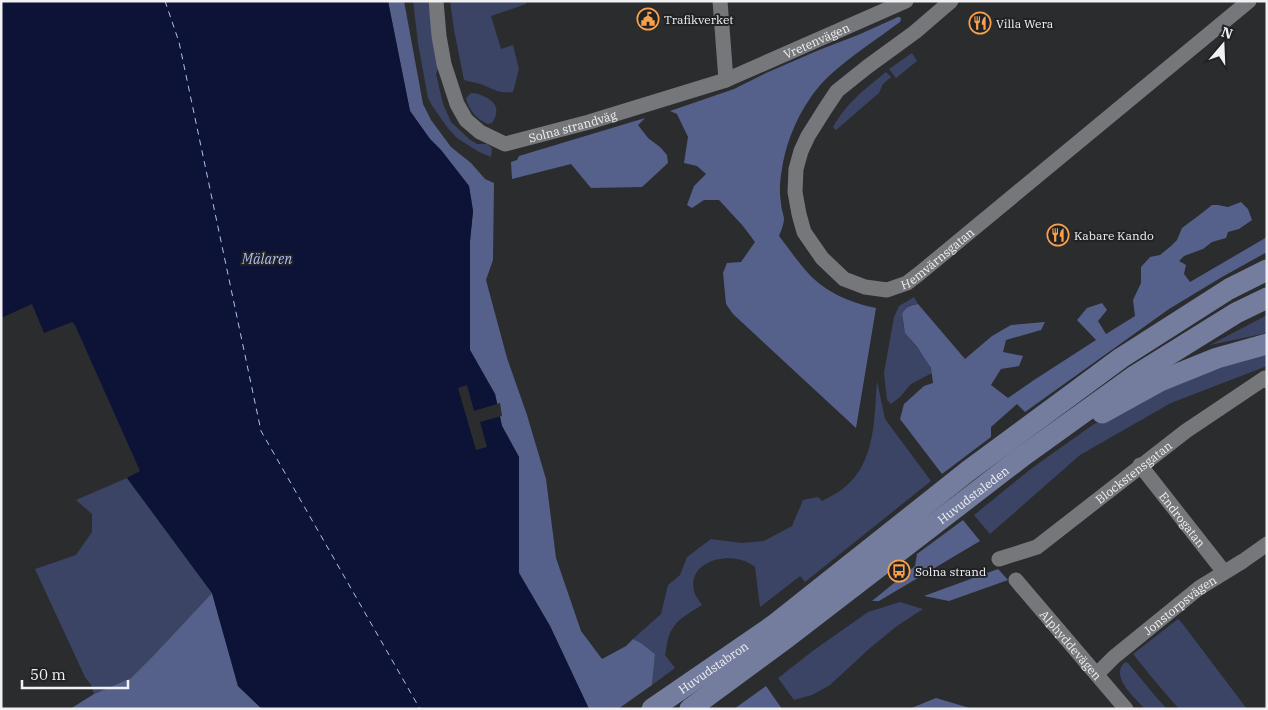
<svg xmlns="http://www.w3.org/2000/svg" width="1268" height="710" viewBox="0 0 1268 710" font-family="'IBM Plex Serif',serif">
	<rect width="100%" height="100%" fill="#2b2c2e"/>
	<path fill="#3b4464" d="M 413,1 L 428,1 L 439,67 L 436,74 L 443,104 L 451,122 L 469,139 L 477,144 L 487,144 L 492,148 L 491,157 L 479,152 L 457,138 L 447,127 L 433,107 L 428,98 L 418,43 Z
		M 450,1 L 526,1 L 526,4 L 491,16 L 501,49 L 513,45 L 519,69 L 513,92 C 498,94 494,89 480,84 C 475,82 469,82 464,80 L 454,30 Z
		M 912,53 L 917,61 L 896,78 L 889,69 Z
		M 886,72 L 891,77 L 883,84 L 879,93 L 836,130 L 833,127 C 846,103 865,89 886,72 Z
		M 471,93 C 476,93 479,94 483,96 C 497,102 500,110 492,123 L 488,124 C 477,119 469,111 466,98 Z
		M 914,297 L 918,304 L 910,305 L 902,314 C 903,321 903,329 907,334 C 914,347 930,357 932,373 L 911,384 L 900,397 L 891,404 L 887,400 L 884,373 L 894,317 L 899,306 Z
		M 1267,315 L 1267,333 L 1210,345 Z
		M 1267,352 L 1267,366 L 1171,403 L 1080,455 L 990,534 L 974,515 L 1032,468 L 1094,424 L 1192,376 Z
		M 877,381 L 885,419 L 931,481 L 805,582 L 800,576 L 760,607 L 755,567 C 751,564 746,561 741,560 C 720,554 688,564 694,591 C 695,596 699,600 702,605 C 691,612 677,619 671,631 C 667,638 667,647 665,655 L 675,668 L 652,685 L 655,654 L 641,643 L 633,639 L 661,614 L 668,585 L 680,575 L 687,557 L 711,539 L 742,543 L 764,541 L 792,526 L 803,500 L 818,497 L 822,501 C 829,497 838,493 845,487 C 876,461 874,418 877,381 Z
		M 127,478 L 212,593 L 154,655 L 131,678 L 94,694 L 91,685 L 85,677 L 35,569 L 76,555 L 92,532 L 92,514 L 76,500 Z
		M 900,602 L 923,609 L 897,626 L 870,648 L 830,685 L 812,695 L 794,700 L 778,678 L 814,650 L 868,612 Z
		M 1178,619 L 1182,623 L 1247,709 L 1179,709 L 1154,680 L 1133,654 Z
		M 1125,662 L 1128,663 L 1156,697 L 1167,709 L 1145,709 C 1135,698 1109,676 1125,662 Z"/>
	<path fill="#56618b" d="M 388,1 L 404,1 L 423,104 L 431,120 L 451,147 L 471,163 L 485,179 L 494,183 L 493,260 L 486,280 L 507,358 L 527,415 L 546,479 L 556,558 L 581,631 L 602,659 L 626,646 L 633,639 L 641,643 L 655,654 L 652,685 L 618,709 L 589,709 L 550,626 L 519,573 L 519,457 L 502,426 L 495,394 L 470,350 L 470,241 L 473,211 L 469,186 L 441,150 L 430,139 L 410,111 Z
		M 898,17 L 900,17 L 901,19 L 900,22 C 877,39 852,55 830,75 C 805,98 787,135 782,169 C 780,180 779,191 781,203 C 781,208 783,213 784,218 C 784,224 781,231 779,236 C 789,249 798,262 808,273 C 826,293 852,303 876,308 L 856,428 L 733,314 L 726,304 L 723,273 L 727,263 L 741,262 L 755,242 L 743,226 L 719,200 L 704,200 L 692,208 L 687,205 L 694,186 L 706,174 L 697,166 L 684,163 L 688,137 L 677,114 L 670,111 L 734,89 L 766,73 L 819,50 L 858,35 Z
		M 645,118 L 638,125 L 648,138 L 660,147 L 667,155 L 668,163 L 642,187 L 591,188 L 571,164 L 512,179 L 511,162 L 517,160 L 519,156 Z
		M 1241,202 L 1248,209 L 1252,220 L 1239,229 L 1228,232 L 1226,238 L 1212,242 L 1203,249 L 1184,256 L 1179,261 L 1186,265 L 1184,274 L 1190,282 L 1267,237 L 1267,252 L 1222,277 L 1169,309 L 1025,412 L 1017,404 L 991,427 L 991,437 L 942,474 L 900,419 L 904,404 L 924,386 L 933,383 L 931,368 L 918,348 L 905,333 L 902,314 C 906,307 910,305 918,304 L 965,359 L 992,336 L 1011,325 L 1045,322 L 1041,330 L 1006,340 L 1003,352 L 1023,356 L 1019,366 L 1001,369 L 991,385 L 1008,398 L 1034,380 L 1096,340 L 1077,320 L 1087,308 L 1102,303 L 1107,310 L 1098,321 L 1106,334 L 1135,316 L 1133,300 L 1141,283 L 1141,267 L 1150,257 L 1160,255 L 1171,246 L 1177,240 L 1182,228 L 1202,213 L 1212,205 L 1218,205 L 1228,207 Z
		M 963,520 L 980,541 L 879,601 L 872,601 L 915,566 L 917,554 Z
		M 998,569 L 1008,580 L 949,601 L 924,596 Z
		M 212,593 L 238,686 L 262,709 L 70,709 L 94,694 L 131,678 L 154,655 Z
		M 766,686 L 782,709 L 734,709 Z
		M 936,698 L 973,709 L 909,709 Z"/>
	<path fill="#0d1336" d="M 1,1 L 388,1 L 410,111 L 430,139 L 441,150 L 469,186 L 473,211 L 470,241 L 470,350 L 495,394 L 502,426 L 519,457 L 519,573 L 550,626 L 589,709 L 262,709 L 238,686 L 212,593 L 127,478 L 140,471 L 75,325 L 72,322 L 44,333 L 32,304 L 1,318 Z"/>
	<path fill="#2b2c2e" d="M 467,385 L 474,411 L 500,403 L 502,416 L 480,422 L 487,447 L 476,450 L 458,388 Z"/>
	<g fill="none" stroke-linecap="round" stroke-linejoin="round">
		<path stroke="#aebef4" stroke-width="1" stroke-dasharray="6 5" stroke-linecap="butt" d="M 165,1 L 179,42 L 261,431 L 420,709"/>
		<g stroke="#76777a" stroke-width="15">
			<path id="s1" d="M 436,1 L 439,36 L 444,64 L 457,104 L 466,120 L 480,132 L 505,144 L 589,122 L 726,80 L 906,1"/>
			<path d="M 720,1 L 726,80"/>
			<path id="s2" d="M 951,1 L 915,32 L 867,67 L 837,91 L 825,109 L 808,136 L 801,151 L 796,169 L 795,192 L 799,214 L 804,232 L 822,258 L 844,279 L 865,287 L 887,290 L 907,283 L 920,273 L 1249,1"/>
			<path id="s3" d="M 1140,465 L 1224,572"/>
			<path id="s4" d="M 999,559 L 1037,547 L 1186,431 L 1265,378 L 1267,381"/>
			<path id="s5" d="M 1016,580 L 1126,709"/>
			<path id="s6" d="M 1097,674 L 1114,657 L 1199,588 L 1243,561 L 1267,544"/>
		</g>
		<g stroke="#757d9f" stroke-width="21">
			<path d="M 1102,413 L 1160,381 L 1217,358 L 1267,344"/>
			<path id="s7" d="M 652,709 L 774,625 L 968,471 L 1121,358 L 1229,289 L 1267,270"/>
			<path id="s8" d="M 690,709 L 785,639 L 1023,456 L 1133,377 L 1236,313 L 1267,298"/>
		</g>
	</g>
	<defs>
		<g id="civic-ring" transform="scale(1.125)"><circle r="9.5" fill="#212225" stroke="#f8a04b" stroke-width="1.5"/><path d="M-.6-6.5H3V-4.5H.6V-3L4-1V1h2V6H-6V1h2V-1L-.6-3ZM-1.2 2.5V6h2.4V2.5Z" fill="#f8a04b"/></g>
		<g id="restaurant-ring" transform="scale(1.125)"><circle r="9.5" fill="#212225" stroke="#f8a04b" stroke-width="1.5"/><path d="M-5-6h1v4h1v-4h1v4h1v-4h1v5L-1.5 .5V6h-2V.5L-5-1ZM5-6V6H3V1.5H1.5Q1.5-4 5-6Z" fill="#f8a04b"/></g>
		<g id="bus-ring" transform="scale(1.125)"><circle r="9.5" fill="#212225" stroke="#f8a04b" stroke-width="1.5"/><path d="M-5-6H5V4H4V6H2V4H-2V6H-4V4H-5ZM-3.5-4V0h7V-4ZM-3.5 1.2v1.5H-2V1.2ZM2 1.2v1.5H3.5V1.2Z" fill="#f8a04b"/></g>
	</defs>
	<g fill-rule="evenodd">
		<use href="#civic-ring" x="648" y="19"/>
		<use href="#restaurant-ring" x="980" y="23"/>
		<use href="#restaurant-ring" x="1058" y="235"/>
		<use href="#bus-ring" x="899" y="571"/>
	</g>
	<g text-anchor="middle" dominant-baseline="central" stroke-width="4" stroke-linejoin="round" paint-order="stroke">
		<g font-size="12" fill="#f1f1f3" stroke="#212225" text-anchor="start">
			<text x="664" y="19">Trafikverket</text>
			<text x="996" y="23">Villa Wera</text>
			<text x="1074" y="235">Kabare Kando</text>
			<text x="915" y="571">Solna strand</text>
		</g>
		<g font-size="12" fill="#f1f1f3" stroke="#212225">
			<text stroke="none"><textPath href="#s1" startOffset="499">Vretenvägen</textPath></text>
			<text stroke="none"><textPath href="#s1" startOffset="240">Solna strandväg</textPath></text>
			<text stroke="none"><textPath href="#s2" startOffset="465">Hemvärnsgatan</textPath></text>
			<text stroke="none"><textPath href="#s4" startOffset="162">Blockstensgatan</textPath></text>
			<text stroke="none"><textPath href="#s8" startOffset="355">Huvudstaleden</textPath></text>
			<text stroke="none"><textPath href="#s3" startOffset="69">Endrogatan</textPath></text>
			<text stroke="none"><textPath href="#s6" startOffset="108">Jonstorpsvägen</textPath></text>
			<text stroke="none"><textPath href="#s5" startOffset="85">Alphyddevägen</textPath></text>
			<text stroke="none"><textPath href="#s7" startOffset="74">Huvudstabron</textPath></text>
		</g>
		<g font-size="14" font-style="italic" fill="#aebef4" stroke="#212225">
			<text x="267" y="259">Mälaren</text>
		</g>
	</g>
	<rect width="1268" height="710" fill="none" stroke="#f1f1f3" stroke-width="5"/>
	<g transform="translate(1223 45) rotate(19)" stroke="#212225" stroke-width="4" paint-order="stroke">
	<path d="M0-4L9 19L0 12L-9 19Z" fill="#f1f1f3"/>
	<text y="-8" font-size="14" font-weight="bold" text-anchor="middle" fill="#f1f1f3">N</text>
	</g>
	<path d="M22 680v8h106v-8" fill="none" stroke="#f1f1f3" stroke-width="2.5"/>
	<text x="30" y="680" font-size="15" fill="#f1f1f3" stroke="#212225" stroke-width="4" paint-order="stroke">50 m</text>
</svg>
